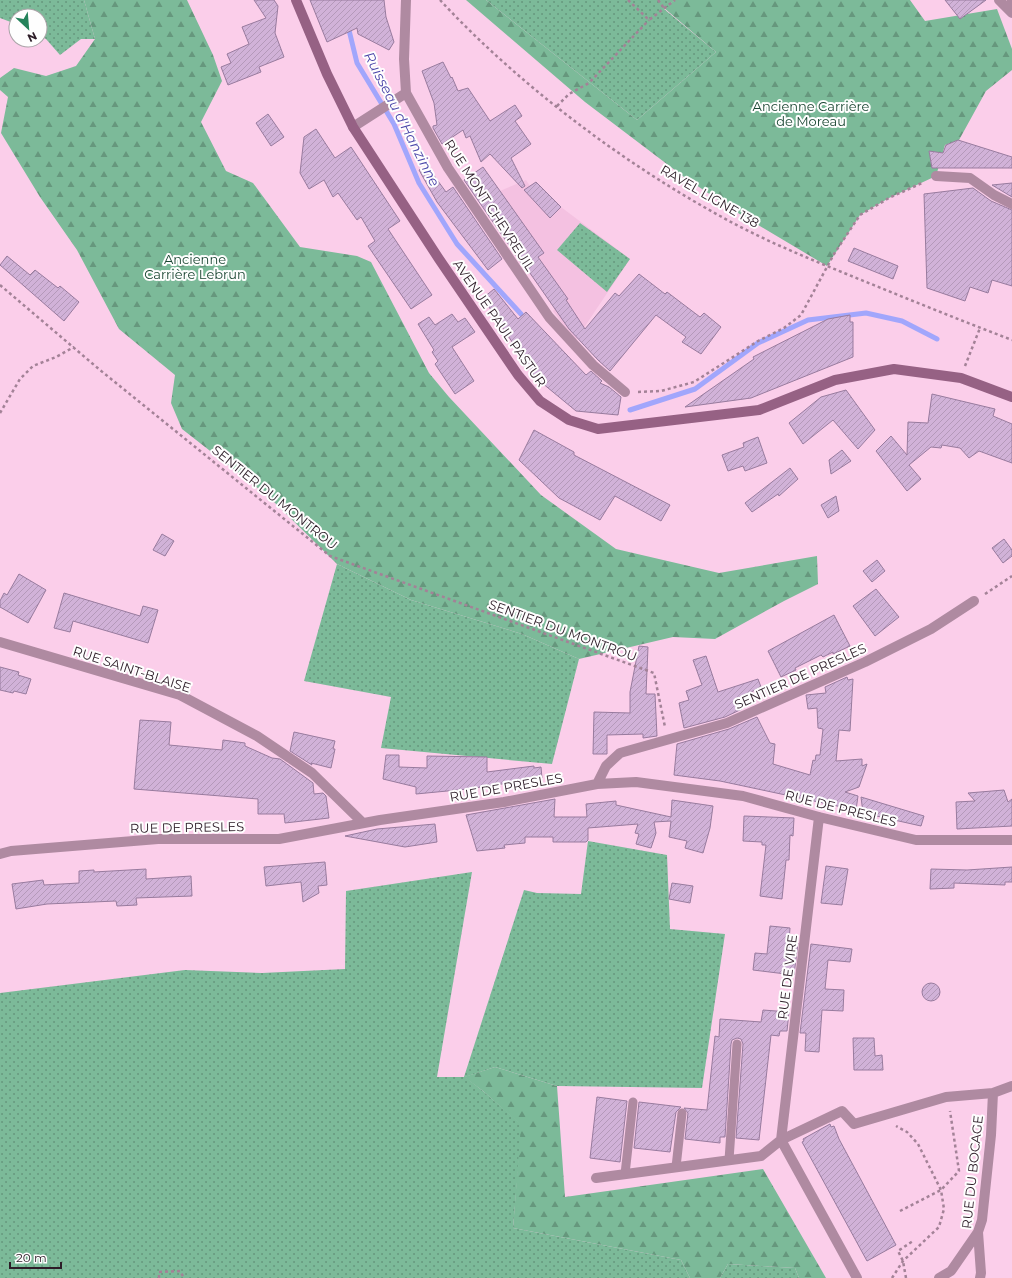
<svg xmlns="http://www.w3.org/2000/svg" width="1012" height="1278" viewBox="0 0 1012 1278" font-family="Montserrat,sans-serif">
	<defs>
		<pattern id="grass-dots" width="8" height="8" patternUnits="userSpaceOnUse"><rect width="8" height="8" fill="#7cba99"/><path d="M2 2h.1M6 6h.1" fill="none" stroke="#66977d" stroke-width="1.8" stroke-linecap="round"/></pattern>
		<pattern id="forest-firs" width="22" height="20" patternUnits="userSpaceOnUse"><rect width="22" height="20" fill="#7cba99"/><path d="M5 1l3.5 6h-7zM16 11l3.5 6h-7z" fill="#66977d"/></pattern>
		<pattern id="building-hatch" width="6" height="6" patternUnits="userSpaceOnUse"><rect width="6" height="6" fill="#d1b2d8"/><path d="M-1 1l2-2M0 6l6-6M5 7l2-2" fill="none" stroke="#b499b9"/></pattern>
	</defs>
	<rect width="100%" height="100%" fill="#fbceea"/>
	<path fill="#f4c1e1" d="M 526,180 L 530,186 L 536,182 L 561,207 L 630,259 L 575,341 L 553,311 L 555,308 L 525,266 L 524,267 L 488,215 L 500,191 Z"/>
	<path fill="url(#grass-dots)" d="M 0,0 L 84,0 L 95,39 L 81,39 L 60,55 L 46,39 L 40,36 L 40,16 L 16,16 L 16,24 L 0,18 Z
		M 486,0 L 675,0 L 664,9 L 716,52 L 637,120 Z
		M 580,223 L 630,259 L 607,292 L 557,250 Z
		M 337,564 L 411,600 L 522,634 L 579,659 L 552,764 L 381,748 L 391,697 L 304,681 Z
		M 588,841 L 667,855 L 670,929 L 725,934 L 702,1088 L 557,1086 L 495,1067 L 465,1077 L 483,1091 L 522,1125 L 513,1228 L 681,1260 L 690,1278 L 0,1278 L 0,993 L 185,970 L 262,973 L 345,969 L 346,891 L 472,872 L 437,1077 L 464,1077 L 524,890 L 537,893 L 581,894 Z
		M 728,1264 L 795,1268 L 799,1278 L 720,1278 Z"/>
	<path fill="url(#forest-firs)" d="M 84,0 L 187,0 L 213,55 L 222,81 L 201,122 L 226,171 L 253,183 L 300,247 L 357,256 L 371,262 L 429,373 L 449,397 L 541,495 L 616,549 L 719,573 L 817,556 L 818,584 L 784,601 L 715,639 L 673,637 L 579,659 L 522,634 L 411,600 L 337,564 L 269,497 L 182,429 L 171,403 L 175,375 L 119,329 L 77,250 L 40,197 L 1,133 L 8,97 L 0,90 L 0,78 L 14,68 L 46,76 L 76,66 L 95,39 Z
		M 466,0 L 486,0 L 637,120 L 716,52 L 664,8 L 675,0 L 910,0 L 925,21 L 997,9 L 1012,49 L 1012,70 L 986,91 L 959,140 L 945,145 L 936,176 L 889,198 L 860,215 L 827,266 L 738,213 L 684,177 L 585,102 Z
		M 495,1067 L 557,1086 L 565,1197 L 763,1169 L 826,1278 L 799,1278 L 795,1268 L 728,1264 L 720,1278 L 690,1278 L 681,1260 L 513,1228 L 521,1125 L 483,1091 L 464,1077 Z"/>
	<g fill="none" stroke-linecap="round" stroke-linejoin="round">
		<path stroke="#a1a6fc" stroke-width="5" d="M 348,26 L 357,63 L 394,124 L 419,183 L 457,244 L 521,314
			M 630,410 L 695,389 L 758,343 L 808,320 L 866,313 L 902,321 L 937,339"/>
	</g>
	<path fill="url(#building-hatch)" stroke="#987b9e" d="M 254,0 L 274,0 L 278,6 L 275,33 L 284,57 L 259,67 L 261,72 L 228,85 L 221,67 L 231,63 L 227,54 L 249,44 L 242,27 L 266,18 Z
		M 310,0 L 384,0 L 386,17 L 394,42 L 389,50 L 358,34 L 357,28 L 327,42 Z
		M 945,0 L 986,0 L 960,19 Z
		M 443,62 L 451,78 L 452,77 L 458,91 L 468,88 L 490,121 L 515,105 L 522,116 L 515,121 L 531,144 L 511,158 L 525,186 L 522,188 L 490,154 L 481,162 L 470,136 L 466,138 L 463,130 L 442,144 L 433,128 L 433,126 L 437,125 L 434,103 L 422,71 Z
		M 268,114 L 284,137 L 271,146 L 256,123 Z
		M 316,129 L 335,158 L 351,147 L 400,221 L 388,229 L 432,295 L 411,309 L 368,246 L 375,241 L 361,217 L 357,220 L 338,193 L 333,197 L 324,180 L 309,189 L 300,173 L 304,137 Z
		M 958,140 L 1012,157 L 1012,168 L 932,168 L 929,151 L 943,153 L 946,145 Z
		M 427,166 L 446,192 L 453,187 L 502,259 L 488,270 L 437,202 L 419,170 Z
		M 483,167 L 544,253 L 538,257 L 568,299 L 566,300 L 585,329 L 615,293 L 619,296 L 639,274 L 665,294 L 667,292 L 700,317 L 704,313 L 721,327 L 701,354 L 682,342 L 686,337 L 656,315 L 610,371 L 598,360 L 569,329 L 525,266 L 524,267 L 464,180 Z
		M 536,182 L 561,207 L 550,218 L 524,190 Z
		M 1012,183 L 1012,197 L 992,185 Z
		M 973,188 L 991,201 L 1012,210 L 1012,286 L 992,280 L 988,293 L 970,287 L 965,301 L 927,288 L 924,194 Z
		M 854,248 L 898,266 L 893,279 L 848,261 Z
		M 7,256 L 30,275 L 35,270 L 58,288 L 60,286 L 79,302 L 64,321 L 0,265 Z
		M 494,289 L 518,319 L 526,312 L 586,375 L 591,371 L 602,381 L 600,383 L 609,387 L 621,397 L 618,415 L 576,411 L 536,378 L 483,298 Z
		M 452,314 L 458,322 L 465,318 L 475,332 L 452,347 L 474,381 L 455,394 L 435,364 L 438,361 L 432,352 L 434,350 L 418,324 L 429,317 L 435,325 Z
		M 850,315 L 850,322 L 853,322 L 853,357 L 751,398 L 685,407 L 754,359 L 753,357 L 828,319 Z
		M 846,390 L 875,430 L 858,449 L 833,420 L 803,444 L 789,423 L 821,397 Z
		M 932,394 L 995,409 L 993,416 L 1012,424 L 1012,463 L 979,451 L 969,458 L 960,448 L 942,445 L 941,448 L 931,447 L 909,465 L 921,479 L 907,491 L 876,451 L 891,436 L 907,455 L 908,422 L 928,423 Z
		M 534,430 L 574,452 L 574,455 L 670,505 L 661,521 L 615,496 L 600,520 L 559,498 L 519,460 Z
		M 758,437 L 767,463 L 745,471 L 743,466 L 728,471 L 722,455 L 744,447 L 743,443 Z
		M 842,450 L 851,461 L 831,474 L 829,460 Z
		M 790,468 L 798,479 L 779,496 L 778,494 L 752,512 L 745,503 Z
		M 836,496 L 839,511 L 828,518 L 821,505 Z
		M 162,534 L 174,541 L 165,556 L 153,550 Z
		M 1004,539 L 1012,550 L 1012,556 L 1003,563 L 992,548 Z
		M 877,560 L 885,571 L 872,582 L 863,571 Z
		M 19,574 L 46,590 L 28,623 L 0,607 L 0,601 L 4,593 L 7,595 Z
		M 876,589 L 899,617 L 875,636 L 853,606 Z
		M 64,593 L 140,616 L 143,606 L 158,610 L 148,643 L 73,621 L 70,632 L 54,628 Z
		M 834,615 L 850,646 L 833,654 L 833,652 L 823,657 L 821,655 L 795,668 L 796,670 L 781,677 L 768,651 Z
		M 639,646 L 648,647 L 646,694 L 655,694 L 657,736 L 643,738 L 643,734 L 607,735 L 607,754 L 593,754 L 594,712 L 630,713 L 630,692 Z
		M 706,656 L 718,692 L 758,679 L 761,687 L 735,700 L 738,699 L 742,709 L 725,717 L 684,728 L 679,703 L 689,700 L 686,691 L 702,685 L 693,660 Z
		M 0,667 L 19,672 L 18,675 L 31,679 L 26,694 L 14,691 L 13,693 L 0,690 Z
		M 847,677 L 848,680 L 853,679 L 850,731 L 839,730 L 836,761 L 862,759 L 862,766 L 867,764 L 859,787 L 845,792 L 858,796 L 856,810 L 720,781 L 674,775 L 677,744 L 729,729 L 757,717 L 770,743 L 775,744 L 773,764 L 810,775 L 813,760 L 815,761 L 816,755 L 820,755 L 823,729 L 818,728 L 817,708 L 808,709 L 806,695 L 826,693 L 825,687 Z
		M 140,720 L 171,722 L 169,745 L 222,750 L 223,740 L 245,743 L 245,746 L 272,758 L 280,759 L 313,783 L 314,794 L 323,793 L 326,796 L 329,818 L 285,823 L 284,814 L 258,814 L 258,799 L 134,789 Z
		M 294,732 L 335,741 L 333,749 L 335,749 L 331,768 L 311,763 L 312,765 L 290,751 Z
		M 386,755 L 399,755 L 399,767 L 427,768 L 427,756 L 487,757 L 487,772 L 534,766 L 534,768 L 541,767 L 542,778 L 468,789 L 416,794 L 416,787 L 383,779 Z
		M 1004,790 L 1008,802 L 1012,799 L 1012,826 L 957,829 L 956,802 L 975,801 L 968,793 Z
		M 861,797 L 924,816 L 921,826 L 863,813 Z
		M 555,799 L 554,817 L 587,817 L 586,804 L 616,801 L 616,805 L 671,817 L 672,800 L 713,806 L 710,828 L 703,853 L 685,848 L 687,841 L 669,837 L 671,821 L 654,822 L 656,833 L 651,848 L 636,844 L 639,834 L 635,833 L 638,824 L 588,828 L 588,840 L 586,842 L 553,842 L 553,837 L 525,837 L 525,843 L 504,845 L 505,848 L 477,851 L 466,815 Z
		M 744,816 L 794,818 L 793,836 L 790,835 L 789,860 L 786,860 L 782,899 L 760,896 L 766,845 L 762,845 L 762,842 L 743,841 Z
		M 435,824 L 437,842 L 405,847 L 345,836 L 377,829 Z
		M 325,862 L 327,885 L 318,886 L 319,893 L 303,902 L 301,882 L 266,886 L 264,867 Z
		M 826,866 L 848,869 L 842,905 L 821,903 Z
		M 1012,867 L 1012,882 L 1005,882 L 1005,885 L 954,883 L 954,888 L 930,889 L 931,869 L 967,870 Z
		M 146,869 L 146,879 L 191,876 L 192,896 L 136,898 L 137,905 L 117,906 L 116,901 L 47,904 L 16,909 L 12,884 L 43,880 L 44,885 L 79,883 L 79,871 L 94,870 L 94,872 Z
		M 672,883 L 693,886 L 690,903 L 669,899 Z
		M 770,926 L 790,928 L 789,942 L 798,943 L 794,975 L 753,970 L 755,953 L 767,954 Z
		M 811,944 L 852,949 L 850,962 L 828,960 L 825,989 L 844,990 L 843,1011 L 822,1010 L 819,1052 L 805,1051 L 806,1033 L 800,1033 Z
		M922 992a9 9 0 1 1 18 0a9 9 0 1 1-18 0Z
		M 763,1010 L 789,1012 L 787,1031 L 780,1031 L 779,1036 L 771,1035 L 759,1140 L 736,1138 L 743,1044 L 741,1039 L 737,1038 L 732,1040 L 731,1044 L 725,1137 L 720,1137 L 720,1143 L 685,1139 L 688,1113 L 684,1108 L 707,1110 L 715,1036 L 719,1037 L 720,1019 L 761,1022 Z
		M 853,1038 L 874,1038 L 875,1056 L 882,1055 L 883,1070 L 854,1070 Z
		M 597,1097 L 627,1101 L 620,1162 L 590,1158 Z
		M 639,1102 L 681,1107 L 676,1112 L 670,1152 L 634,1148 Z
		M 830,1124 L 831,1127 L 834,1126 L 839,1139 L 896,1245 L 867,1261 L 802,1142 L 804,1141 L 803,1139 Z"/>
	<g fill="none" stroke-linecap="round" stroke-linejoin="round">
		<path stroke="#a38297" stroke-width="2.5" stroke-dasharray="3 3" stroke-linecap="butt" d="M 440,0 C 517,83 620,161 720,216 C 761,239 805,257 849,275 C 903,297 957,319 1012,340
			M 628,0 L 649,20 L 675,0
			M 658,0 L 664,8
			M 557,106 L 569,94 L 589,83 L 649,20
			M 0,285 L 100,370 L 330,556 L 654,673 L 665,727
			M 965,366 L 980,328
			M 638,392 L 661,391 L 694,382 L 758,341 L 784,328 L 801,315 L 834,254 L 860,215 L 889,198 L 924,182
			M 0,413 L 20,379 L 33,366 L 56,357 L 74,347
			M 985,594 L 1012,576
			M 900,1211 L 941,1190 L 959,1171 L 950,1111
			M 159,1278 L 159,1272 L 180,1271 L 184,1278
			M 892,1278 L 903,1261 L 939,1227 L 944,1209 L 941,1190 L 918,1144 L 907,1132 L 896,1126
			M 906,1278 L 903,1261 L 898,1251 L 913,1241"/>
		<path stroke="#af8aa1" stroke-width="9" d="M 729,1160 L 737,1044
			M 676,1167 L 682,1113
			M 625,1174 L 633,1102"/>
		<path stroke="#af8aa1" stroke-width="10" d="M 406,0 L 404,59 L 406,93 L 448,168 L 549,317 L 593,365 L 625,392
			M 999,0 L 1012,13
			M 1012,0 L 1012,1
			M 353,127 L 406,93
			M 936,176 L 970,178 L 994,195 L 1012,204
			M 0,642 L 180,695 L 257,736 L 312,773 L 363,823
			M 597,784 L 606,766 L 620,753 L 727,723 L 865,662 L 931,629 L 974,601
			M 819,817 L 781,1140 L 857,1278
			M 0,854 L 11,851 L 158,839 L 279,839 L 380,820 L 504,802 L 597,784 L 636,782 L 743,796 L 819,817 L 916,840 L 1012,840
			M 596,1178 L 761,1156 L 781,1140 L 842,1111 L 854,1124 L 946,1097 L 993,1093 L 1012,1086
			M 939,1278 L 951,1271 L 978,1232
			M 980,1278 L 981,1273 L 978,1232 L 982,1220 L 991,1135 L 993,1093"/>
		<path stroke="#966184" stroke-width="10" d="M 296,0 L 327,74 L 353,127 L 439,259 L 518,375 L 540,401 L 569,420 L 598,429 L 759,410 L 835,380 L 894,369 L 961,378 L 1012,397"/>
	</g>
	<g text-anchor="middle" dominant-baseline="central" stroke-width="4" stroke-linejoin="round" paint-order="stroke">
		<g font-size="13" fill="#1a4632" stroke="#fefefe">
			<text x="811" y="106">Ancienne Carrière<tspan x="811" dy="15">de Moreau</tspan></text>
			<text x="195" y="259">Ancienne<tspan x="195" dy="15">Carrière Lebrun</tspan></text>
		</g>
		<g font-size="13" fill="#2d1d28" stroke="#fefefe">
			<text transform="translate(710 196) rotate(30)">RAVEL LIGNE 138</text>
			<text transform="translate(490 205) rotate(57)">RUE MONT CHEVREUIL</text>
			<text transform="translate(500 323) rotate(55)">AVENUE PAUL PASTUR</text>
			<text transform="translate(275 497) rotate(39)">SENTIER DU MONTROU</text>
			<text transform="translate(563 630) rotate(20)">SENTIER DU MONTROU</text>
			<text transform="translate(132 669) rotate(18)">RUE SAINT-BLAISE</text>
			<text transform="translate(800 676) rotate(-24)">SENTIER DE PRESLES</text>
			<text transform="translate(506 787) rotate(-10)">RUE DE PRESLES</text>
			<text transform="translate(841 808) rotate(14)">RUE DE PRESLES</text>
			<text transform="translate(187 827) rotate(-1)">RUE DE PRESLES</text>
			<text transform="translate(787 977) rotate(-83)">RUE DE VIRE</text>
			<text transform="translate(972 1172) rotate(-84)">RUE DU BOCAGE</text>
		</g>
		<g font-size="14" font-style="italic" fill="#4b46a9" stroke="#fefefe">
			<text transform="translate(402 119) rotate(63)">Ruisseau d'Hanzinne</text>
		</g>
	</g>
	<g transform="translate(28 28) rotate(154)"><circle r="19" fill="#fefefe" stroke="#aaa4a8"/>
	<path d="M0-3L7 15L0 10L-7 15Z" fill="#24835b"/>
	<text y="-6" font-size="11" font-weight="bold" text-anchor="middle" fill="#2d1d28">N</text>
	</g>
	<path d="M10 1262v6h51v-6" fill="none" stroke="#2d1d28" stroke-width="2"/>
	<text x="16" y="1262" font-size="12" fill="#2d1d28" stroke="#fefefe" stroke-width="3" paint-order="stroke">20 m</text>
</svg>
